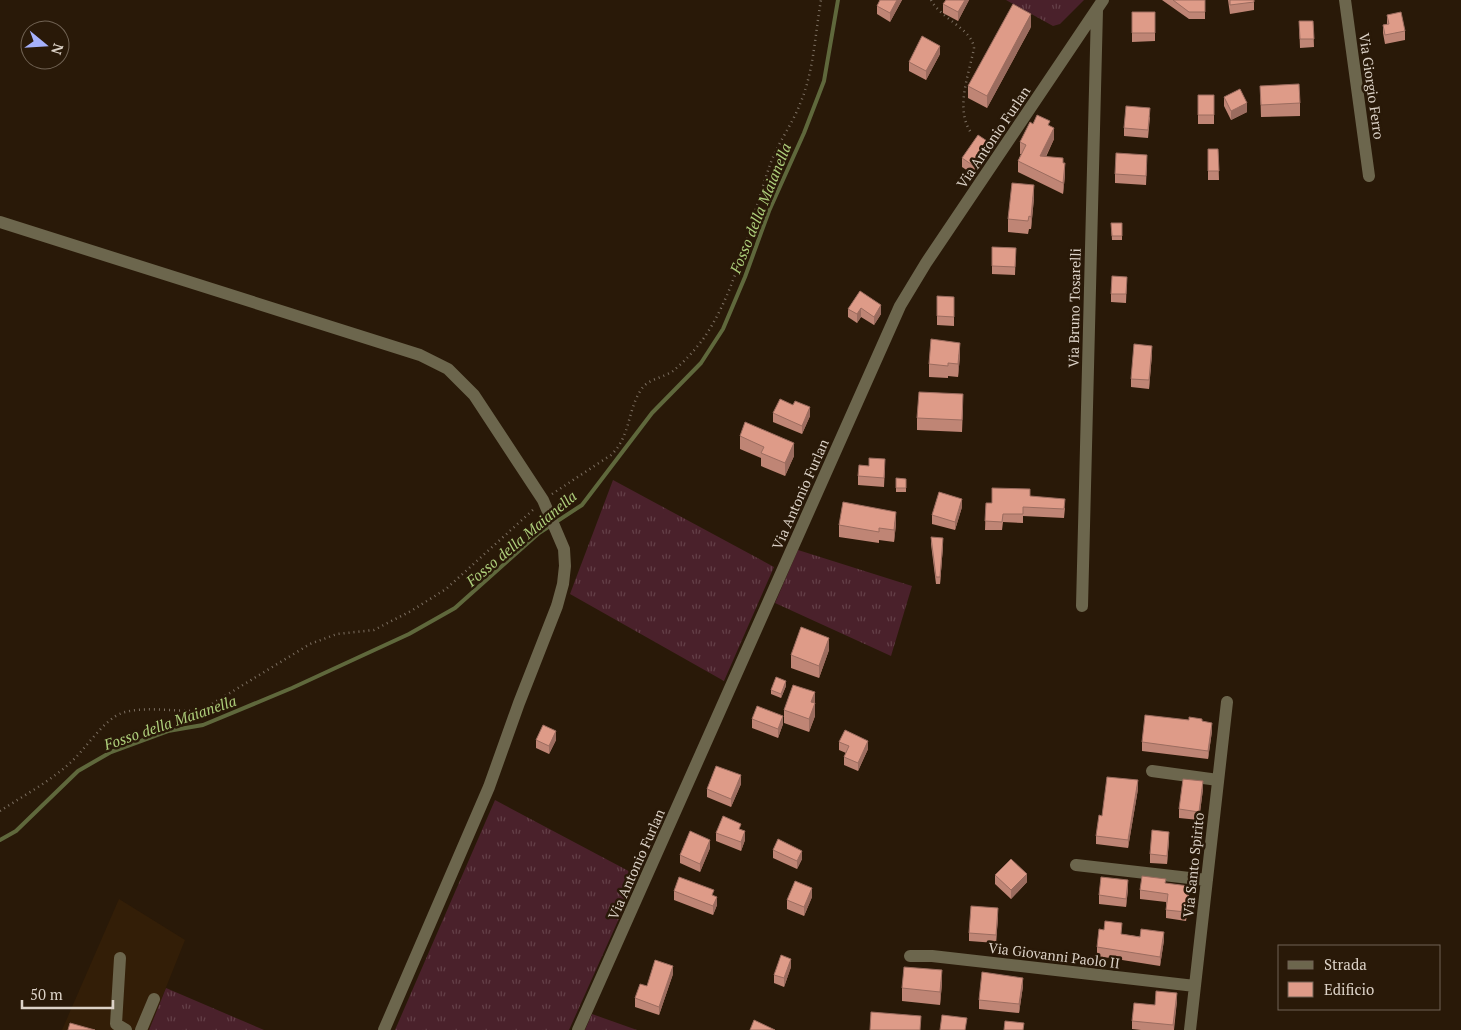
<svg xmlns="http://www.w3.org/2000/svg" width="1461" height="1030" viewBox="0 0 1461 1030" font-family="'PT Serif',serif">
	<defs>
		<pattern id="grass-tufts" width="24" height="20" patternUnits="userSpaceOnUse" patternTransform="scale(1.25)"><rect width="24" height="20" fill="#4a212b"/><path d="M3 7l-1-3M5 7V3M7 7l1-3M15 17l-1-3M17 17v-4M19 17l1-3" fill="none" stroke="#644048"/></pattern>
	</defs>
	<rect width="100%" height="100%" fill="#291908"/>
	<path fill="#331e07" d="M 119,899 L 185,940 L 149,1030 L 62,1030 Z"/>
	<path fill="url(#grass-tufts)" d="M 1006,0 L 1084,0 L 1060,24 L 1053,26 Z
		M 613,480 L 774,567 L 724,681 L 570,594 Z
		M 798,550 L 912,586 L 891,656 L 775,603 Z
		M 495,800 L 638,876 L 569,1030 L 395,1030 Z
		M 166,988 L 264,1030 L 149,1030 Z
		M 592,1014 L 637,1030 L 585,1030 Z"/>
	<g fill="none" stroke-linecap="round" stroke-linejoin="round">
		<path stroke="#5f683c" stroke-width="4" d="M 0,840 L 16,831 L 78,771 L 111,752 L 168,731 L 203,725 L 292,688 L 409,634 L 455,608 L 539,533 L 582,505 L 652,413 L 701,363 L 723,329 L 745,277 L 769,211 L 804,133 L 824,81 L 838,0"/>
		<path stroke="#7d7062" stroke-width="2.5" stroke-dasharray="1 4" stroke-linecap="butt" d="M 931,0 C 941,19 972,29 974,48 C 969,75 954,110 972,134
			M 552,494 L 611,455 C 631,436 627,411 641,390 C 647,379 663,378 673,371 C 685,361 697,348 706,335 C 739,284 750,221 770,165 C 777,144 792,125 800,104 C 814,71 815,34 821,0
			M 0,811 C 23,796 49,782 70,763 C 85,750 104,719 122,713 C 146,705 177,713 202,710 L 310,644 L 337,634 L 374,630 L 411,611 L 446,589 L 534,509"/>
		<path stroke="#6c664d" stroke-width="12" d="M 1345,0 L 1369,176
			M 0,222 L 420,355 L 448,369 L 474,395 L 543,500 L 564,549 L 565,566 L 563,584 L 557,606 L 519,703 L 489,787 L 384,1030
			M 1082,606 L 1097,10
			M 1152,771 L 1218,780
			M 1076,865 L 1207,880
			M 910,956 L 932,956 L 1195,986
			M 120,958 L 116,1024 L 126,1030
			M 141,1030 L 154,999
			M 578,1030 L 900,306 L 926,263 L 1103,0
			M 1190,1030 L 1227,702"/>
	</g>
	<path fill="#bf8575" d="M 880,0 L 902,0 L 890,22 L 877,14 L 877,6 Z
		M 969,0 L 958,21 L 943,13 L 943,4 Z
		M 1162,0 L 1205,0 L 1205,19 L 1189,19 Z
		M 1228,0 L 1254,0 L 1254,10 L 1230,14 Z
		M 1132,12 L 1155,33 L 1155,41 L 1132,42 Z
		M 1387,15 L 1405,31 L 1405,40 L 1385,44 L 1383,33 L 1383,25 L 1387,24 Z
		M 1299,21 L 1313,21 L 1314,47 L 1300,48 Z
		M 1031,27 L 987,108 L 968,98 L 968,86 Z
		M 940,54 L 926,80 L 909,71 L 909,62 Z
		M 1260,86 L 1300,103 L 1300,116 L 1261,117 Z
		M 1198,95 L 1214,95 L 1214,124 L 1198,124 Z
		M 1224,97 L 1247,112 L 1231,120 L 1224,106 Z
		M 1150,117 L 1148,138 L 1124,136 L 1124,128 Z
		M 1033,124 L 1050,126 L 1054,139 L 1046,157 L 1063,163 L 1065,175 L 1063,194 L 1018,172 L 1018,161 L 1021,154 L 1020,154 L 1020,142 Z
		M 1208,149 L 1218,149 L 1219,180 L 1208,180 Z
		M 990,152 L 974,175 L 962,167 L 962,158 Z
		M 1147,163 L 1146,185 L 1115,183 L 1115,174 Z
		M 1034,198 L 1031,229 L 1029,229 L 1028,234 L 1008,232 L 1008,219 Z
		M 1111,223 L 1122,223 L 1122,240 L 1112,240 Z
		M 992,247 L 1016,248 L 1015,275 L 992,274 Z
		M 1127,277 L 1126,303 L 1111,302 L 1111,294 Z
		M 860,291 L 881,314 L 874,325 L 861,317 L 857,323 L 848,317 L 848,309 Z
		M 937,296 L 954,297 L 954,326 L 937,325 Z
		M 1152,354 L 1149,389 L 1131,387 L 1131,379 Z
		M 960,356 L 958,377 L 948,376 L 948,378 L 929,377 L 929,364 Z
		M 963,407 L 962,432 L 917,430 L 917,418 Z
		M 773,413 L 810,416 L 802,434 L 773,422 Z
		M 740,436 L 794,456 L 785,476 L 761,466 L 761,458 L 740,449 Z
		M 869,466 L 885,467 L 884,487 L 858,485 L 858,476 Z
		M 896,478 L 906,479 L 906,492 L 896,492 Z
		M 1030,496 L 1065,508 L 1064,518 L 1023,516 L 1023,523 L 1003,522 L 1002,530 L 985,530 L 986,503 L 992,503 Z
		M 962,507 L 955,530 L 932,524 L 932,515 Z
		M 896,524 L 894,542 L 879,540 L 879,543 L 839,537 L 839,525 Z
		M 931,537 L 943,546 L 940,584 L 936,584 L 931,544 Z
		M 829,650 L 819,678 L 791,668 L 791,655 Z
		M 786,686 L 781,698 L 771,694 L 771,690 Z
		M 815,692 L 815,716 L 809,732 L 784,723 L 784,710 Z
		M 752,719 L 783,724 L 778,738 L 752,728 Z
		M 1202,721 L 1212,731 L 1208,759 L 1142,751 L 1142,742 Z
		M 536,740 L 556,740 L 549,754 L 536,748 Z
		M 839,742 L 868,749 L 858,771 L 844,765 L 844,757 L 846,753 L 839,750 Z
		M 741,784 L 731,807 L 707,797 L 707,789 Z
		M 1138,789 L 1128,848 L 1096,844 L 1096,836 Z
		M 1203,789 L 1199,820 L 1179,818 L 1179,809 Z
		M 741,829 L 745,840 L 741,851 L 716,841 L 716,833 Z
		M 1169,840 L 1167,864 L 1150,863 L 1150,854 Z
		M 710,848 L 700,872 L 680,863 L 680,855 Z
		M 773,850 L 802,859 L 797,869 L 773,858 Z
		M 995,875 L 1027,882 L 1011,899 L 995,884 Z
		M 1166,883 L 1189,894 L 1186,921 L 1166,918 L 1166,902 L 1140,899 L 1140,890 Z
		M 1128,889 L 1126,907 L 1099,904 L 1099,895 Z
		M 674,891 L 714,896 L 717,905 L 713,915 L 674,900 Z
		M 812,897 L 804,916 L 787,909 L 787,900 Z
		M 998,917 L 996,943 L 969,941 L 969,933 Z
		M 1122,934 L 1164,940 L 1160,966 L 1097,956 L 1097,947 Z
		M 791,967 L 784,987 L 774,983 L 774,975 Z
		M 673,974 L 659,1015 L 635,1007 L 635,998 L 647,986 Z
		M 942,983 L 940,1005 L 902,1001 L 902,988 Z
		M 1023,986 L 1019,1013 L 979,1009 L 979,1000 Z
		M 1177,1001 L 1174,1030 L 1141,1030 L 1132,1029 L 1132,1021 Z"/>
	<path fill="#9b6c5f" d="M 897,0 L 902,0 L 890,22 L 890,13 Z
		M 965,0 L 969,0 L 958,21 L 958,12 Z
		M 1031,14 L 1031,27 L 987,108 L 987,96 Z
		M 940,46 L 940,54 L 926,80 L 926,71 Z
		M 1247,103 L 1247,112 L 1231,120 L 1231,111 Z
		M 1054,128 L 1054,139 L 1040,168 L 1040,156 Z
		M 990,143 L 990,152 L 974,175 L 974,166 Z
		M 1065,163 L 1065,175 L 1063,194 L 1063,183 Z
		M 1034,185 L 1034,198 L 1031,229 L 1031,217 Z
		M 881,305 L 881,314 L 874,325 L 874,317 Z
		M 861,308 L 861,317 L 857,323 L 857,314 Z
		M 960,343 L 960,356 L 958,377 L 958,364 Z
		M 1152,346 L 1152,354 L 1149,389 L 1149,380 Z
		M 810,407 L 810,416 L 802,434 L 802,426 Z
		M 794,443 L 794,456 L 785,476 L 785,463 Z
		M 962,499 L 962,507 L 955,530 L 955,522 Z
		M 896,512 L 896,524 L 894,542 L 894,530 Z
		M 943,538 L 943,546 L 940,584 L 940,577 Z
		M 829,638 L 829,650 L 819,678 L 819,666 Z
		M 786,681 L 786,686 L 781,698 L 781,694 Z
		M 815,692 L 815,716 L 809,732 L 809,719 L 811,702 Z
		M 783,716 L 783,724 L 778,738 L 778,729 Z
		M 1212,723 L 1212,731 L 1208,759 L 1208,751 Z
		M 556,731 L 556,740 L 549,754 L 549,746 Z
		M 868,741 L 868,749 L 858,771 L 858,763 Z
		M 741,775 L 741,784 L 731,807 L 731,799 Z
		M 1138,780 L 1138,789 L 1128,848 L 1128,840 Z
		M 1203,781 L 1203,789 L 1199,820 L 1199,812 Z
		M 745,831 L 745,840 L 741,851 L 741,842 Z
		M 1169,832 L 1169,840 L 1167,864 L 1167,856 Z
		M 710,840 L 710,848 L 700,872 L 700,864 Z
		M 802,851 L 802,859 L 797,869 L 797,861 Z
		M 1027,874 L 1027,882 L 1011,899 L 1011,890 Z
		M 1128,880 L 1128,889 L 1126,907 L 1126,899 Z
		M 1189,886 L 1189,894 L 1186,921 L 1186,912 Z
		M 812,888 L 812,897 L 804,916 L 804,907 Z
		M 717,897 L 717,905 L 713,915 L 713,906 Z
		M 998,908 L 998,917 L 996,943 L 996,935 Z
		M 1164,932 L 1164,940 L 1160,966 L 1160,957 Z
		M 791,959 L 791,967 L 784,987 L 784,978 Z
		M 673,966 L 673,974 L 659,1015 L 659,1007 Z
		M 942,970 L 942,983 L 940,1005 L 940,992 Z
		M 1023,978 L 1023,986 L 1019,1013 L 1019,1004 Z
		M 1177,993 L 1177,1001 L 1173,1030 L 1173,1025 Z"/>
	<path fill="#de9b88" stroke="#9b6c5f" d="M 880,0 L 897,0 L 890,13 L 877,6 Z
		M 946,0 L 965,0 L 958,12 L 943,4 Z
		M 1173,0 L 1205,0 L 1205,12 L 1189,12 Z
		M 1230,0 L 1254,0 L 1254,2 L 1230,5 Z
		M 1013,4 L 1031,14 L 987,96 L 968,86 Z
		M 1132,12 L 1155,12 L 1155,33 L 1132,33 Z
		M 1401,12 L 1405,31 L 1385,35 L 1383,25 L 1389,24 L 1387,15 Z
		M 1299,21 L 1313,21 L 1314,39 L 1300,39 Z
		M 922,36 L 940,46 L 926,71 L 909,62 Z
		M 1299,84 L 1300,103 L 1261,105 L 1260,86 Z
		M 1240,89 L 1247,103 L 1231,111 L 1224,97 Z
		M 1198,95 L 1214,95 L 1214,115 L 1198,115 Z
		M 1126,106 L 1150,108 L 1148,130 L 1124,128 Z
		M 1037,115 L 1050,121 L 1048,125 L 1054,128 L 1040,156 L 1063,158 L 1063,163 L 1065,163 L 1063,183 L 1018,161 L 1026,145 L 1020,142 L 1030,122 L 1033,124 Z
		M 978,135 L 990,143 L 974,166 L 962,158 Z
		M 1208,149 L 1218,149 L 1219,171 L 1208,171 Z
		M 1116,153 L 1147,155 L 1146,176 L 1115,174 Z
		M 1012,183 L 1034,185 L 1031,217 L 1029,216 L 1028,221 L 1008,219 Z
		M 1111,223 L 1122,223 L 1122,236 L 1112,236 Z
		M 992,247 L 1016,248 L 1015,267 L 992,266 Z
		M 1112,276 L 1127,277 L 1126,294 L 1111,294 Z
		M 860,291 L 881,305 L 874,317 L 861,308 L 857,314 L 848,309 Z
		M 937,296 L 954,297 L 954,317 L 937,316 Z
		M 931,339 L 960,343 L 958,364 L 948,363 L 948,366 L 929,364 Z
		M 1134,344 L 1152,346 L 1149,380 L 1131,379 Z
		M 919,392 L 963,394 L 962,420 L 917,418 Z
		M 780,399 L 793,405 L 795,401 L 810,407 L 802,426 L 773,413 Z
		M 745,422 L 794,443 L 785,463 L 761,453 L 764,447 L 740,436 Z
		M 869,458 L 885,459 L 884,478 L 858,476 L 859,465 L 869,466 Z
		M 896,478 L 906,479 L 906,488 L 896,488 Z
		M 992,488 L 1030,489 L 1030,496 L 1065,499 L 1064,509 L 1023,507 L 1023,514 L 1003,514 L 1002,522 L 985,521 L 986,503 L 992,503 Z
		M 939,492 L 962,499 L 955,522 L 932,515 Z
		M 843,502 L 896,512 L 894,530 L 879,528 L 879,532 L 839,525 Z
		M 931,537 L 943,538 L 940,577 L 936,577 Z
		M 801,627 L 829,638 L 819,666 L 791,655 Z
		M 776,677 L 786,681 L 781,694 L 771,690 Z
		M 793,685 L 815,692 L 811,702 L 815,703 L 809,719 L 784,710 Z
		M 757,706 L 783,716 L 778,729 L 752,719 Z
		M 1145,715 L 1189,720 L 1189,717 L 1202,719 L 1202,721 L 1212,723 L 1208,751 L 1142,742 Z
		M 543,725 L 556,731 L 549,746 L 536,740 Z
		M 845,730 L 868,741 L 858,763 L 844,757 L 849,746 L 839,742 Z
		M 716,766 L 741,775 L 731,799 L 707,789 Z
		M 1107,777 L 1138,780 L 1128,840 L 1096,836 L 1099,815 L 1102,816 Z
		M 1183,779 L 1203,781 L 1199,812 L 1179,809 Z
		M 723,816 L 741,824 L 739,829 L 745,831 L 741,842 L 716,833 Z
		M 1152,830 L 1169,832 L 1167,856 L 1150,854 Z
		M 690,831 L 710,840 L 700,864 L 680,855 Z
		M 778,839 L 802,851 L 797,861 L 773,850 Z
		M 1011,859 L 1027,874 L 1011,890 L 995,875 Z
		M 1142,876 L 1166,879 L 1165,883 L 1189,886 L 1186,912 L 1166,910 L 1168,894 L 1140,890 Z
		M 679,877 L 714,890 L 712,895 L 717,897 L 713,906 L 674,891 Z
		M 1101,877 L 1128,880 L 1126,899 L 1099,895 Z
		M 795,881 L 812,888 L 804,907 L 787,900 Z
		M 971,906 L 998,908 L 996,935 L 969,933 Z
		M 1105,921 L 1122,923 L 1121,934 L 1140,937 L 1141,929 L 1164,932 L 1160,957 L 1097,947 L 1099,929 L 1104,930 Z
		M 781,955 L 791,959 L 784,978 L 774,975 Z
		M 655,960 L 673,966 L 659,1007 L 635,998 L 640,984 L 647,986 Z
		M 904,967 L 942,970 L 940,992 L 902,988 Z
		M 982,972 L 1023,978 L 1019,1004 L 979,1000 Z
		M 1156,991 L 1177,993 L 1173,1025 L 1132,1021 L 1134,1003 L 1155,1005 Z
		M 871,1012 L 921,1016 L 920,1030 L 870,1030 Z
		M 942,1015 L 967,1018 L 965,1030 L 940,1030 Z
		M 754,1020 L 775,1030 L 750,1030 Z
		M 1005,1021 L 1024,1023 L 1023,1030 L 1004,1030 Z
		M 70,1023 L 95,1030 L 68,1030 Z"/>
	<g text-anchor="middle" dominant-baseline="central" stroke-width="5" stroke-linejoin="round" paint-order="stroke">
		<g font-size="14" fill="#dcd2c7" stroke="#291908">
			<text transform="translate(1372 86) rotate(82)">Via Giorgio Ferro</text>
			<text transform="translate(993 137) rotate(-56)">Via Antonio Furlan</text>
			<text transform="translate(1074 308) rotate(-89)">Via Bruno Tosarelli</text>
			<text transform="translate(800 494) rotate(-66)">Via Antonio Furlan</text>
			<text transform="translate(636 864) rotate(-66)">Via Antonio Furlan</text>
			<text transform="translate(1193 865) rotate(-84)">Via Santo Spirito</text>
			<text transform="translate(1054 955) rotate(7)">Via Giovanni Paolo II</text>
		</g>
		<g font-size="15" font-style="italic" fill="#aecf7b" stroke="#291908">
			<text transform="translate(760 208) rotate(-68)">Fosso della Maianella</text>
			<text transform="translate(521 538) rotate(-40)">Fosso della Maianella</text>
			<text transform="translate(170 722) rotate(-19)">Fosso della Maianella</text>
		</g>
	</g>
	<rect x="1278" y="945" width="162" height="65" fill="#291908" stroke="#716354"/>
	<rect x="1288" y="961" width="25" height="8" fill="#6c664d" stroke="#716354"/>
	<text x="1324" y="970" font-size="15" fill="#dcd2c7">Strada</text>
	<rect x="1288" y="982" width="25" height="15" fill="#de9b88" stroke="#716354"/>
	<text x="1324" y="995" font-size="15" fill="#dcd2c7">Edificio</text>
	<g transform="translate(45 45) rotate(108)"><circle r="24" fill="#291908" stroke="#716354"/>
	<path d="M0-4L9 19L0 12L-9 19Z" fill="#a5b1fc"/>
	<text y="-8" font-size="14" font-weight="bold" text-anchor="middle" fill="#dcd2c7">N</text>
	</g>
	<path d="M22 1000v8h91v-8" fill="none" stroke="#dcd2c7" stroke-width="2.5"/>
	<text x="30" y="1000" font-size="15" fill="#dcd2c7" stroke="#291908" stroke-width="4" paint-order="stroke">50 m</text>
</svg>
